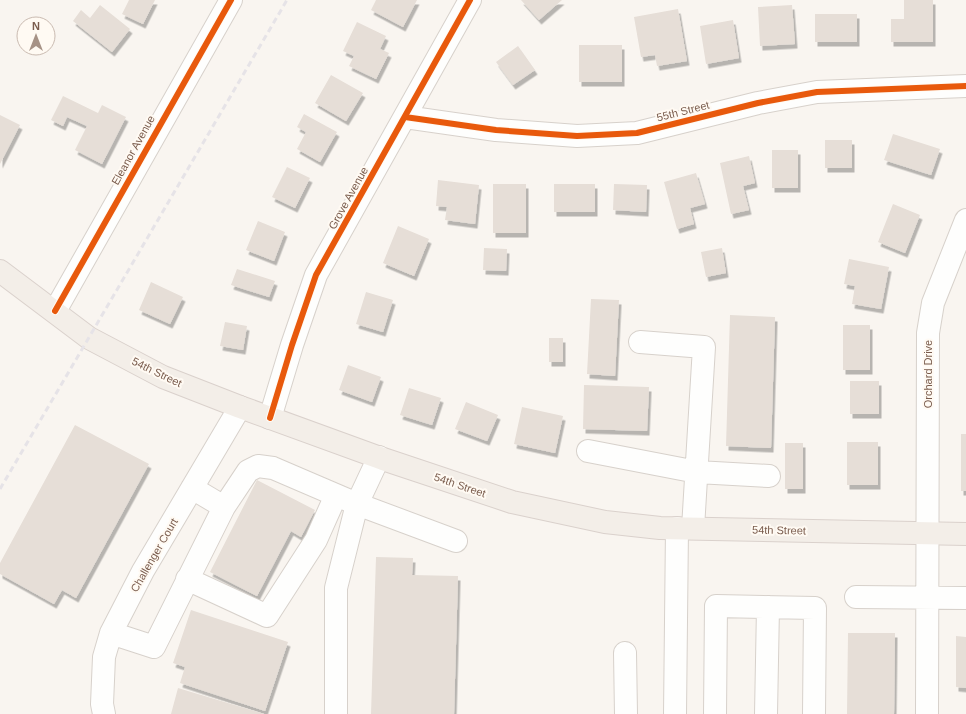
<svg xmlns="http://www.w3.org/2000/svg" width="966" height="714" viewBox="0 0 966 714" font-family="Arial,sans-serif">
	<defs>
		<filter id="shadow"><feDropShadow dx="2.5" dy="4.5" stdDeviation="0" flood-color="#0004"/></filter>
	</defs>
	<rect width="100%" height="100%" fill="#f9f5f0"/>
	<path fill="#e6ded7" filter="url(#shadow)" d="M 129,0 L 155,0 L 143,24 L 122,14 Z
		M 376,0 L 417,0 L 403,27 L 371,10 Z
		M 521,0 L 562,0 L 539,20 Z
		M 904,0 L 933,0 L 933,42 L 891,42 L 891,19 L 904,19 Z
		M 100,5 L 130,29 L 112,52 L 73,21 L 81,10 L 90,18 Z
		M 792,5 L 795,44 L 760,46 L 758,7 Z
		M 678,9 L 687,61 L 657,66 L 655,55 L 641,57 L 634,17 Z
		M 815,14 L 857,14 L 857,42 L 815,42 Z
		M 733,20 L 739,58 L 706,64 L 700,26 Z
		M 357,22 L 386,36 L 380,49 L 389,53 L 376,79 L 349,66 L 354,56 L 343,51 Z
		M 579,45 L 622,45 L 622,82 L 579,82 Z
		M 518,46 L 535,70 L 513,85 L 496,62 Z
		M 331,75 L 363,93 L 346,121 L 315,103 Z
		M 63,96 L 98,113 L 102,105 L 126,117 L 102,164 L 75,150 L 87,126 L 67,117 L 63,126 L 51,120 Z
		M 304,114 L 337,132 L 320,162 L 297,149 L 306,132 L 297,127 Z
		M 0,115 L 20,125 L 0,164 Z
		M 893,134 L 940,149 L 931,175 L 884,160 Z
		M 825,140 L 852,140 L 852,168 L 825,168 Z
		M 772,150 L 798,150 L 798,188 L 772,188 Z
		M 749,156 L 755,183 L 743,186 L 749,210 L 731,214 L 720,163 Z
		M 287,167 L 310,178 L 295,208 L 272,197 Z
		M 696,173 L 705,204 L 690,208 L 694,224 L 677,229 L 664,182 Z
		M 438,180 L 479,185 L 475,224 L 445,220 L 447,207 L 436,206 Z
		M 493,184 L 526,184 L 526,233 L 493,233 Z
		M 554,184 L 595,184 L 595,212 L 554,212 Z
		M 614,184 L 647,185 L 646,212 L 613,210 Z
		M 893,204 L 920,215 L 905,253 L 878,242 Z
		M 258,221 L 285,232 L 274,261 L 246,250 Z
		M 398,226 L 429,239 L 414,276 L 383,263 Z
		M 484,248 L 507,249 L 506,271 L 483,270 Z
		M 722,248 L 726,273 L 706,277 L 701,252 Z
		M 849,259 L 889,267 L 881,309 L 852,304 L 855,286 L 844,284 Z
		M 237,269 L 275,281 L 269,297 L 231,285 Z
		M 151,282 L 183,297 L 170,324 L 139,310 Z
		M 366,292 L 393,300 L 383,332 L 356,324 Z
		M 591,299 L 619,300 L 615,376 L 587,374 Z
		M 730,315 L 775,317 L 771,448 L 726,446 Z
		M 225,322 L 247,326 L 243,350 L 220,346 Z
		M 843,325 L 870,325 L 870,370 L 843,370 Z
		M 549,338 L 563,338 L 563,362 L 549,362 Z
		M 348,365 L 381,377 L 372,402 L 339,390 Z
		M 850,381 L 879,381 L 879,414 L 850,414 Z
		M 584,385 L 649,387 L 647,431 L 583,429 Z
		M 409,388 L 441,398 L 432,425 L 400,415 Z
		M 466,402 L 498,415 L 487,441 L 455,429 Z
		M 522,407 L 563,416 L 555,453 L 514,444 Z
		M 75,425 L 149,464 L 76,598 L 62,590 L 54,604 L 0,574 L 0,563 Z
		M 961,434 L 966,434 L 966,491 L 961,491 Z
		M 847,442 L 878,442 L 878,485 L 847,485 Z
		M 785,443 L 803,443 L 803,489 L 785,489 Z
		M 257,480 L 315,510 L 301,537 L 291,531 L 257,596 L 210,572 Z
		M 376,557 L 413,558 L 412,575 L 458,576 L 454,714 L 371,714 Z
		M 191,610 L 288,642 L 265,711 L 180,683 L 185,667 L 173,663 Z
		M 848,633 L 895,633 L 894,714 L 847,714 Z
		M 956,636 L 966,637 L 966,688 L 956,687 Z
		M 178,688 L 264,714 L 171,714 Z"/>
	<g fill="none" stroke-linecap="round" stroke-linejoin="round">
		<g stroke="#d7d1cb" stroke-width="24">
			<path id="minor" d="M 405,117 L 496,130 L 577,136 L 637,133 L 758,103 L 817,92 L 966,86
				M 55,311 L 231,0
				M 640,342 L 704,347 L 693,528
				M 270,418 L 292,345 L 316,275 L 470,0
				M 588,451 L 697,472 L 769,476
				M 224,507 L 248,471 L 258,466 L 273,468 L 357,504 L 379,457
				M 187,579 L 267,616 L 316,540 L 336,495
				M 856,597 L 966,598
				M 111,633 L 154,647 L 224,507 L 192,488
				M 625,653 L 626,714
				M 104,714 L 102,704 L 104,657 L 111,633 L 143,571 L 240,407
				M 336,714 L 336,588 L 357,504 L 456,541
				M 675,714 L 677,528
				M 715,714 L 716,606 L 815,608 L 814,714
				M 766,714 L 768,607
				M 927,714 L 928,333 L 933,303 L 966,220"/>
		</g>
		<g stroke="#dad1cc" stroke-width="24">
			<path id="major" d="M 0,271 L 89,338 L 163,377 L 240,407 L 383,459 L 512,502 L 605,522 L 660,528 L 966,534"/>
		</g>
		<use href="#minor" stroke="#fefefd" stroke-width="22"/>
		<use href="#major" stroke="#f3eee8" stroke-width="22"/>
		<path stroke="#e6e3e7" stroke-width="3" stroke-dasharray="6 4" stroke-linecap="butt" d="M 0,489 L 287,0"/>
		<g stroke="#fffaf3" stroke-width="8">
			<path id="cycleway" d="M 405,117 L 496,130 L 577,136 L 637,133 L 758,103 L 817,92 L 966,86
				M 55,311 L 231,0
				M 270,418 L 292,345 L 316,275 L 470,0"/>
		</g>
		<use href="#cycleway" stroke="#e8590c" stroke-width="6"/>
	</g>
	<g text-anchor="middle" dominant-baseline="central" stroke-width="4" stroke-linejoin="round" paint-order="stroke">
		<g font-size="11" fill="#7a5c4d" stroke="#fffaf3">
			<text transform="translate(683 111) rotate(-14)">55th Street</text>
			<text transform="translate(133 150) rotate(-61)">Eleanor Avenue</text>
			<text transform="translate(348 198) rotate(-61)">Grove Avenue</text>
			<text transform="translate(157 372) rotate(26)">54th Street</text>
			<text transform="translate(928 374) rotate(-90)">Orchard Drive</text>
			<text transform="translate(460 485) rotate(19)">54th Street</text>
			<text transform="translate(779 530) rotate(1)">54th Street</text>
			<text transform="translate(154 555) rotate(-60)">Challenger Court</text>
		</g>
	</g>
	<g transform="translate(36 36)"><circle r="19" fill="#fffaf3" stroke="#cabbb1"/>
	<path d="M0-3L7 15L0 10L-7 15Z" fill="#a69286"/>
	<text y="-6" font-size="11" font-weight="bold" text-anchor="middle" fill="#7a5c4d">N</text>
	</g>
</svg>
